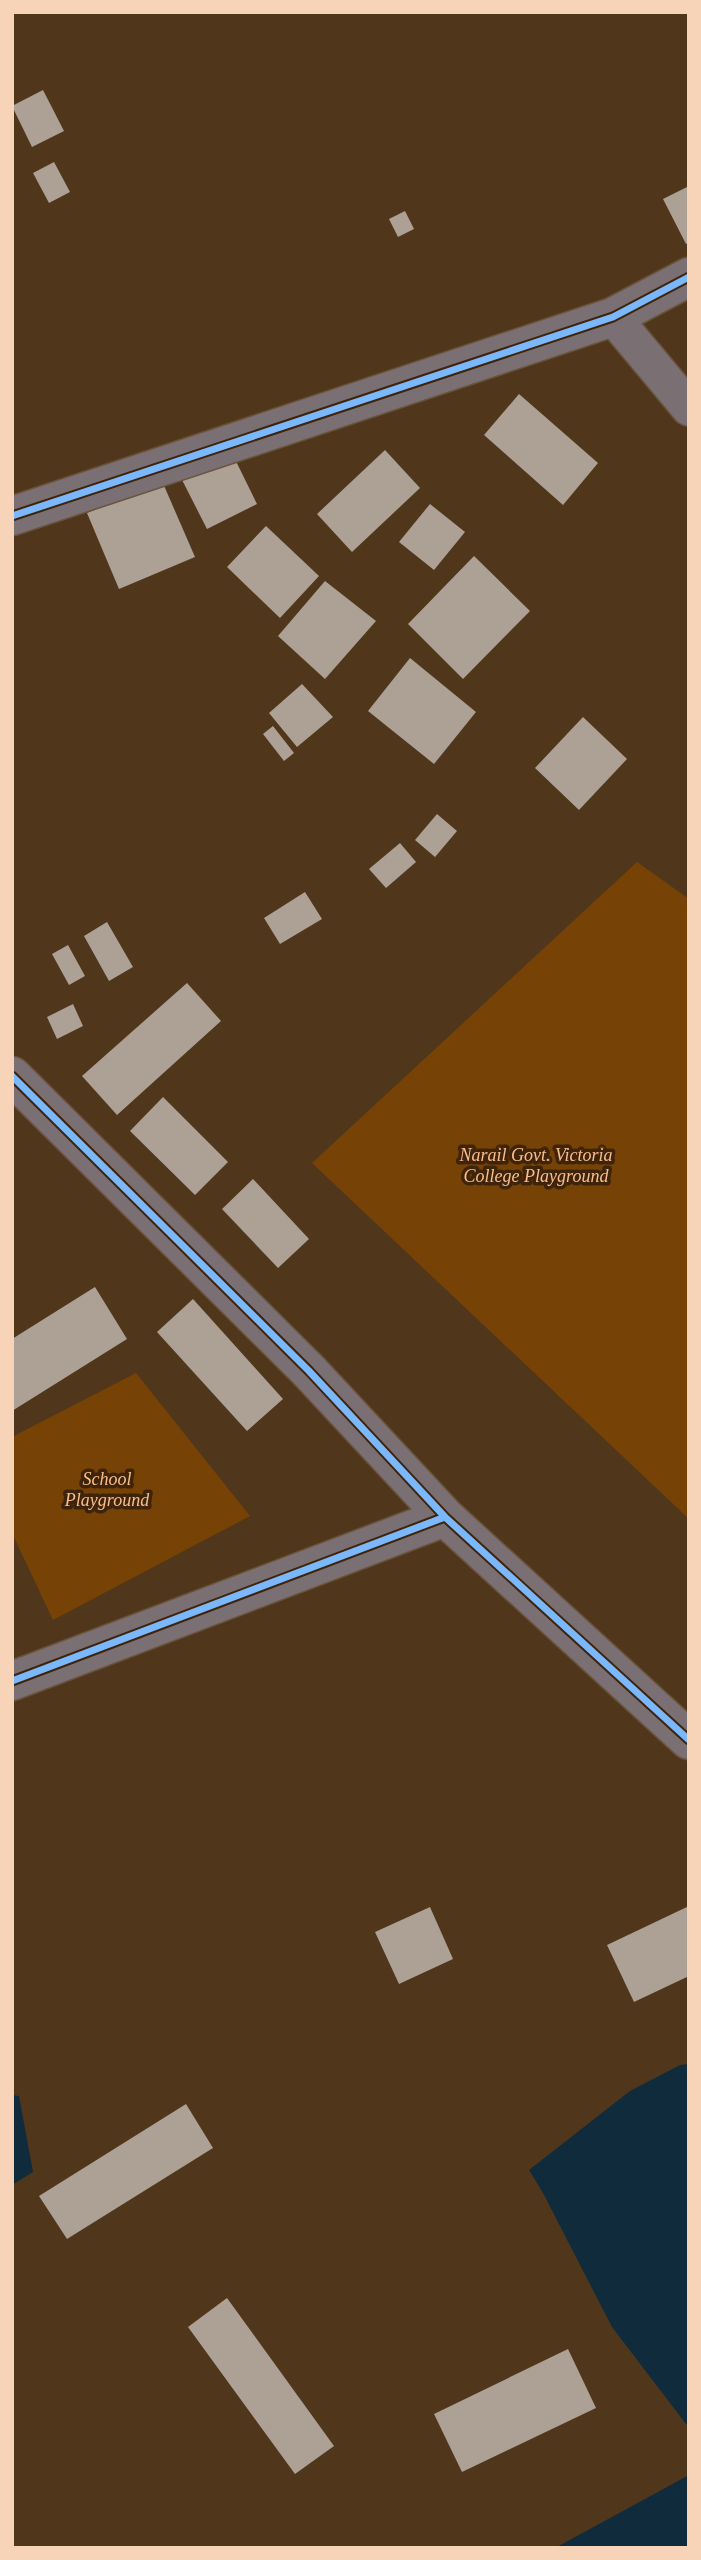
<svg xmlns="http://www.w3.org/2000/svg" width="701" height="2560" viewBox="0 0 701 2560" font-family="'Times New Roman',serif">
	<rect width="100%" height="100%" fill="#50371c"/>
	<path fill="#774205" d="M 637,862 L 689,899 L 689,1519 L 312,1163 Z
		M 136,1373 L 250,1516 L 53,1620 L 12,1533 L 12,1437 Z"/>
	<path fill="#102b3b" d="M 689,2064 L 689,2423 L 686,2424 L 612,2327 L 543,2193 L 529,2170 L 630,2091 L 680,2065 Z
		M 12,2095 L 19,2096 L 33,2172 L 12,2185 Z
		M 689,2475 L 689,2548 L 555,2548 Z"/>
	<path fill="#aca194" d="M 43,90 L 64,131 L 32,147 L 12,106 Z
		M 54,162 L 70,192 L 49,203 L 33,173 Z
		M 689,186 L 689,242 L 686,244 L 663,199 Z
		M 405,211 L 414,229 L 398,237 L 389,219 Z
		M 519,394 L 598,463 L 563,505 L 484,435 Z
		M 229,447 L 257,504 L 207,529 L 178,472 Z
		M 385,450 L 420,488 L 352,552 L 317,514 Z
		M 162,481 L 195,557 L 119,589 L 87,513 Z
		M 430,504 L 465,532 L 434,570 L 399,542 Z
		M 266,526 L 319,576 L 280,618 L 227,567 Z
		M 474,556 L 530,611 L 463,679 L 408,624 Z
		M 325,581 L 376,621 L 325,679 L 278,636 Z
		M 410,658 L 476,712 L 434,764 L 368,711 Z
		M 302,684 L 333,717 L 297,747 L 269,713 Z
		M 583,717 L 627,759 L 579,810 L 535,768 Z
		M 273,726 L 294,753 L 284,761 L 263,734 Z
		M 437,814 L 457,831 L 435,857 L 415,840 Z
		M 400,843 L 416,862 L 386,888 L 369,869 Z
		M 305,892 L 322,919 L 280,944 L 264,918 Z
		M 107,922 L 133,967 L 109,981 L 84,936 Z
		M 68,945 L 85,976 L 69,985 L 52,954 Z
		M 187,983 L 221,1021 L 117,1115 L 82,1076 Z
		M 73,1004 L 83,1026 L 57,1039 L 47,1017 Z
		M 163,1097 L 228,1162 L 195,1195 L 130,1131 Z
		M 253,1179 L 309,1239 L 278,1268 L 222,1209 Z
		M 95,1287 L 127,1339 L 12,1411 L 12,1339 Z
		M 193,1299 L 283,1399 L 247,1431 L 157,1332 Z
		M 689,1906 L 689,1976 L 634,2002 L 607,1945 Z
		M 430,1907 L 453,1959 L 399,1984 L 375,1932 Z
		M 186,2104 L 213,2148 L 67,2239 L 39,2196 Z
		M 227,2298 L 334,2446 L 295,2474 L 188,2327 Z
		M 568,2349 L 596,2408 L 462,2472 L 434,2414 Z"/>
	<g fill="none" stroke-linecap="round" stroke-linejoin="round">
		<g stroke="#6a533c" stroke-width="38">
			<path id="minor" d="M 613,317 L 689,408"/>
		</g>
		<g stroke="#6a533c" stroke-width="41">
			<path id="tertiary" d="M 12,516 L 613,317 L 689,277
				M 12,1076 L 309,1371 L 445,1517 L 689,1740
				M 12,1681 L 445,1517"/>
		</g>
		<use href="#minor" stroke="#7a6f72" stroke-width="35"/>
		<use href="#tertiary" stroke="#7a6f72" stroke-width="38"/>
		<g stroke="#3f240c" stroke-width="11">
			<path id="cycleway" d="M 12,516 L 613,317 L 689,277
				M 12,1076 L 309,1371 L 445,1517 L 689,1740
				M 12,1681 L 445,1517"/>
		</g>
		<use href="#cycleway" stroke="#7ab7fb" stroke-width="7"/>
	</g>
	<g text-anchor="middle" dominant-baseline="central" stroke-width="7" stroke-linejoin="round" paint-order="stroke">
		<g font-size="18" font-style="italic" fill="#fabd8b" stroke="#3f240c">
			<text x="536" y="1155">Narail Govt. Victoria<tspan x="536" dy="21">College Playground</tspan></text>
			<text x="107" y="1479">School<tspan x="107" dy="21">Playground</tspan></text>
		</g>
	</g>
	<rect width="701" height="2560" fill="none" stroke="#f7d3b7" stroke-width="28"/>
</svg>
